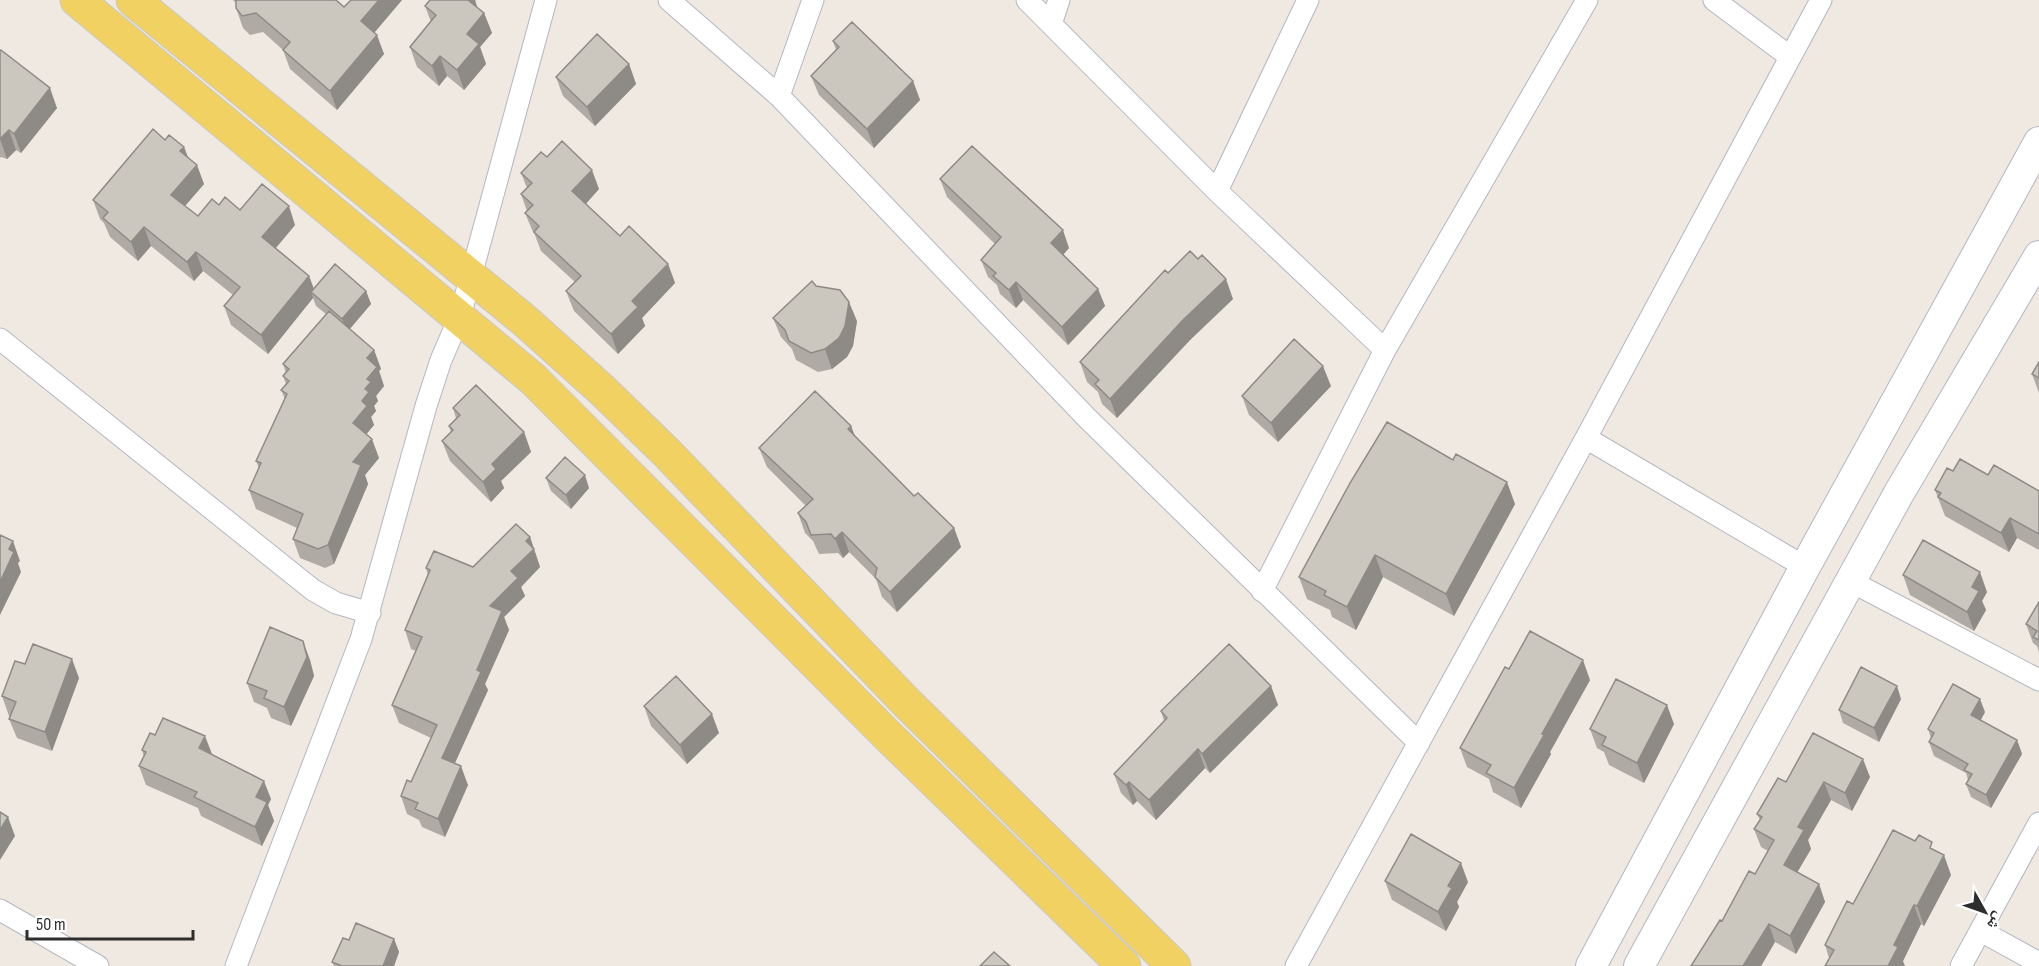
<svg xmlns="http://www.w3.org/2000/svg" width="2039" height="966" viewBox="0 0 2039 966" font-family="'Sofia Sans Condensed','Noto Naskh Arabic',sans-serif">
	<rect width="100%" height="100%" fill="#efe9e1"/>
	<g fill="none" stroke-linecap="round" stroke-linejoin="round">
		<g stroke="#b4b7c1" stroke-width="23">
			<path id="minor" d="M 669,0 L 779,96 L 1087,418 L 1419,743
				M 1027,0 L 1217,191 L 1385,350
				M 1714,0 L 1789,56
				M 1051,24 L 1059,0
				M 779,96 L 813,0
				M 1217,191 L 1308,0
				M 0,339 L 313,590 L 336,603 L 370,613
				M 1586,438 L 1805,567
				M 1850,581 L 2039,680
				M 1262,591 L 1385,350 L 1587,0
				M 0,910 L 98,966
				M 1981,931 L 2039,963
				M 236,966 L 361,639 L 426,406 L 441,360 L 460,316 L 546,0
				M 1296,966 L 1586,438 L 1821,0
				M 1961,966 L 2039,823"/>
		</g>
		<g stroke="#b4b7c1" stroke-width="32">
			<path id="secondary" d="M 1591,966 L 1805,567 L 2039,142
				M 1639,966 L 1899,493 L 2039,256"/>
		</g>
		<g stroke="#c9c9c9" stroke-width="35">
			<path id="primary" d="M 77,0 L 533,379 L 887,735 L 1124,966
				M 133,0 L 524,320 L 602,390 L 667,453 L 906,702 L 1174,966"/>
		</g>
		<use href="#minor" stroke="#fff" stroke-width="21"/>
		<use href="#secondary" stroke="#fff" stroke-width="30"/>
		<use href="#primary" stroke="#f2d163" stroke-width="33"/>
	</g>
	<path fill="#afaba4" d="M 233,0 L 336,0 L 344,7 L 351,0 L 402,0 L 374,33 L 384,54 L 337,110 L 290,69 L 283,50 L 263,32 L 250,35 L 243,28 L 236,8 L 236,3 Z
		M 475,0 L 477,7 L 484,13 L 492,33 L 480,47 L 486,64 L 464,90 L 447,76 L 439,86 L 417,67 L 410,47 L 431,22 L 425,6 Z
		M 833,41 L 913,81 L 920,100 L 874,148 L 819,95 L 811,76 L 836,50 Z
		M 0,51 L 57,108 L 21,153 L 16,150 L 7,159 L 1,157 L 0,158 Z
		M 629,64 L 636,84 L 595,126 L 563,96 L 556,77 Z
		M 165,140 L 184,147 L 188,157 L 204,184 L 185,206 L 198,216 L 219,205 L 240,210 L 295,225 L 276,248 L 309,276 L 314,289 L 366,291 L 371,304 L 350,329 L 374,350 L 381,369 L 379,371 L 384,386 L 376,396 L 378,401 L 374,406 L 376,411 L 371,417 L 374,425 L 366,434 L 379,458 L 365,475 L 368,484 L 334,564 L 325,568 L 300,558 L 293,539 L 297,528 L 256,509 L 249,490 L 259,468 L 256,461 L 285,399 L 281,390 L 286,384 L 283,376 L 286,373 L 283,364 L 326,314 L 316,306 L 313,298 L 268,354 L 231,325 L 224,306 L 233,295 L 203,271 L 194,281 L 151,246 L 138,261 L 110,237 L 104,223 L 100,219 L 93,200 Z
		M 547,157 L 599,189 L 586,204 L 620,236 L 668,264 L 675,283 L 642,318 L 645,326 L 618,354 L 574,311 L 566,291 L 575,282 L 541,251 L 535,235 L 533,232 L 525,213 L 527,211 L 521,194 L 527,188 L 521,173 Z
		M 940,179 L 1069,248 L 1063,254 L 1098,289 L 1105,306 L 1068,345 L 1023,300 L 1016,308 L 1000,294 L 997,285 L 988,277 L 981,260 L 995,244 L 947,197 Z
		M 1233,299 L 1190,340 L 1117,418 L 1102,404 L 1098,392 L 1087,382 L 1080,362 Z
		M 773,318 L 857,321 L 853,346 L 847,357 L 832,369 L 818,372 L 796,360 L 792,349 L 781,337 Z
		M 2039,362 L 2039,393 L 2032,374 Z
		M 1331,386 L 1278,442 L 1249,415 L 1242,396 Z
		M 453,408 L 524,432 L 531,452 L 501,481 L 504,488 L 491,502 L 450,461 L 442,441 L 451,432 L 449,426 L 456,418 Z
		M 851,426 L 855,436 L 914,496 L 954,528 L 961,547 L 897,612 L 882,597 L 876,579 L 849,552 L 843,558 L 838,553 L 819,554 L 813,541 L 805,533 L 798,513 L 806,506 L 767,467 L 759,448 Z
		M 1953,471 L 1988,475 L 2039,491 L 2039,550 L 2017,538 L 2009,552 L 1945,516 L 1935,490 Z
		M 546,478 L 589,488 L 571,509 L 551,491 Z
		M 1515,504 L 1454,616 L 1383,577 L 1356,630 L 1332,617 L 1330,610 L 1307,599 L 1299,577 Z
		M 530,537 L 540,567 L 521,587 L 525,596 L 504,617 L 509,630 L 485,684 L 488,690 L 455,763 L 468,785 L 445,837 L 422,827 L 419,820 L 407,814 L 401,796 L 411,782 L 431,738 L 399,723 L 392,705 L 416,651 L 411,649 L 405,630 L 428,575 L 426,568 L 473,567 Z
		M 1903,575 L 1987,592 L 1982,601 L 1986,610 L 1974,631 L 1910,595 Z
		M 2039,602 L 2039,652 L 2037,646 L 2033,643 L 2026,624 Z
		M 310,660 L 314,676 L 291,726 L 271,718 L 267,708 L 254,702 L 247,683 Z
		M 25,664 L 79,678 L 52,751 L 17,738 L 9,719 L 10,716 L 9,716 L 2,696 Z
		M 1509,669 L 1590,680 L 1550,752 L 1551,754 L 1521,808 L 1493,792 L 1489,779 L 1467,767 L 1460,748 Z
		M 1271,686 L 1278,705 L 1210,773 L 1205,768 L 1156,820 L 1137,801 L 1133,805 L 1121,793 L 1114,774 L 1164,721 L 1161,711 Z
		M 1901,699 L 1879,742 L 1843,723 L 1839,710 Z
		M 644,706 L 719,733 L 687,764 L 651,726 Z
		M 1985,712 L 1981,720 L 2017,740 L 2022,754 L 1991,808 L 1971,797 L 1966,784 L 1968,780 L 1966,773 L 1934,756 L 1929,742 L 1931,738 L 1928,729 Z
		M 1674,724 L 1644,783 L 1609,765 L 1604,752 L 1597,748 L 1590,729 Z
		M 155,735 L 212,754 L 271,799 L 268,805 L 274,821 L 262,846 L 201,816 L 198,808 L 146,785 L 139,766 L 144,757 L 142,750 Z
		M 1870,777 L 1852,811 L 1831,800 L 1808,840 L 1811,849 L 1797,872 L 1819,884 L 1825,902 L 1796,954 L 1775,942 L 1761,966 L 1691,966 L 1722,921 L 1755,874 L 1768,851 L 1761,847 L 1754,829 L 1760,820 L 1757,814 L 1786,782 Z
		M 1915,841 L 1935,850 L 1951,875 L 1924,926 L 1921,924 L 1903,961 L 1829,958 L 1825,945 L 1853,904 Z
		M 1385,881 L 1468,882 L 1457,902 L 1459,907 L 1446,931 L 1392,900 Z
		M 394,939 L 399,952 L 394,966 L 334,966 L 332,962 L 349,940 Z"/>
	<path fill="#8e8b86" d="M 379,0 L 402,0 L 368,40 L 361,21 Z
		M 466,0 L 475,0 L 478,10 Z
		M 484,13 L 492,33 L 480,47 L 486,64 L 464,90 L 457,70 L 467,34 Z
		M 377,35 L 384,54 L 337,110 L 330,91 Z
		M 440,56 L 447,76 L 439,86 L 432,66 Z
		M 629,64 L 636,84 L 595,126 L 587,107 Z
		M 913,81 L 920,100 L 874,148 L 867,129 Z
		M 50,88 L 57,108 L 21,153 L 14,134 Z
		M 9,130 L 16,150 L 7,159 L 0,139 Z
		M 184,147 L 191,166 L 180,151 Z
		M 197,165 L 204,184 L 178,214 L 171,195 Z
		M 592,170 L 599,189 L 579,211 L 572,191 Z
		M 289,206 L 295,225 L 269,256 L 262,237 Z
		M 144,227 L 151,246 L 138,261 L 131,242 Z
		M 1063,230 L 1069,248 L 1058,261 L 1051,243 Z
		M 196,252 L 203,271 L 194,281 L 187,262 Z
		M 668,264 L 675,283 L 642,318 L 645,326 L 618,354 L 611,334 L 632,301 Z
		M 309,276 L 316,295 L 311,292 L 313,298 L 268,354 L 261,335 Z
		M 1226,279 L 1233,299 L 1190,340 L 1117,418 L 1110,399 L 1183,320 Z
		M 1016,282 L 1023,300 L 1016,308 L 1009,290 Z
		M 1098,289 L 1105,306 L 1068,345 L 1062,327 Z
		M 366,291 L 371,304 L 347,332 L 342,319 Z
		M 849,302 L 857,321 L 853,346 L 847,357 L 832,369 L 825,349 Z
		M 374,350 L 381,369 L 379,371 L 384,386 L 376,396 L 378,401 L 374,406 L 376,411 L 371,417 L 374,425 L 360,442 L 353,423 L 362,401 L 365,389 L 367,379 L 367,358 Z
		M 1323,366 L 1331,386 L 1278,442 L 1271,423 Z
		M 851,426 L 858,445 L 848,429 Z
		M 524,432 L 531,452 L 501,481 L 504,488 L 491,502 L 483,482 L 492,464 Z
		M 372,439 L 379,458 L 365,475 L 368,484 L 334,564 L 328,545 L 353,462 Z
		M 585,475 L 589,488 L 571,509 L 566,495 Z
		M 1507,482 L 1515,504 L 1454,616 L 1446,594 Z
		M 2010,518 L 2017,538 L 2009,552 L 2001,533 Z
		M 954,528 L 961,547 L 897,612 L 890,592 Z
		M 842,532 L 849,552 L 843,558 L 835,539 Z
		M 530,537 L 540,567 L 521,587 L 525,596 L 504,617 L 509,630 L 485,684 L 488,690 L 449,776 L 442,758 L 490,606 L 511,571 L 526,541 Z
		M 13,541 L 20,561 L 18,563 L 21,572 L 0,615 L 0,582 L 9,549 Z
		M 1375,555 L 1383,577 L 1356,630 L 1347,607 Z
		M 1980,572 L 1987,592 L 1982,601 L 1986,610 L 1974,631 L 1967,612 L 1972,587 Z
		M 303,641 L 310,660 L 314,676 L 291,726 L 284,707 Z
		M 72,659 L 79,678 L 52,751 L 45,732 Z
		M 1583,660 L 1590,680 L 1550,752 L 1551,754 L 1521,808 L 1514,788 L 1542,734 Z
		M 1271,686 L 1278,705 L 1210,773 L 1202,754 Z
		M 1897,686 L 1901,699 L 1879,742 L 1874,728 Z
		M 1980,699 L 1985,712 L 1976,728 L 1971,715 Z
		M 1667,705 L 1674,724 L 1644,783 L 1637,763 Z
		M 712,714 L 719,733 L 687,764 L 680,745 Z
		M 205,736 L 212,754 L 199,748 Z
		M 2017,740 L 2022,754 L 1991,808 L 1986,795 Z
		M 1198,749 L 1205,768 L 1156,820 L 1149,800 Z
		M 1863,759 L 1870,777 L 1852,811 L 1845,793 Z
		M 461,766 L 468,785 L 445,837 L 438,819 Z
		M 264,781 L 271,799 L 268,805 L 274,821 L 262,846 L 255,827 L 256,797 Z
		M 1129,782 L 1137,801 L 1133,805 L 1126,785 Z
		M 1824,782 L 1831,800 L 1808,840 L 1811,849 L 1791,883 L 1784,865 L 1798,827 Z
		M 8,817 L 15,836 L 0,860 L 0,830 Z
		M 1944,855 L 1951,875 L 1924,926 L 1917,906 Z
		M 1461,863 L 1468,882 L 1457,902 L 1459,907 L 1446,931 L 1438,912 L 1448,886 Z
		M 1819,884 L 1825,902 L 1796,954 L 1790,936 Z
		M 1914,905 L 1921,924 L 1903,961 L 1905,966 L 1888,966 L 1894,945 Z
		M 1769,924 L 1775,942 L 1761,966 L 1743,966 Z
		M 394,939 L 399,952 L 394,966 L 383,966 Z"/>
	<path fill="#cbc7bf" stroke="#8e8b86" stroke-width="1.5" d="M 236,0 L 336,0 L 344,7 L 351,0 L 379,0 L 361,21 L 377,35 L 330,91 L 283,50 L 290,42 L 256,13 L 242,16 L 236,8 Z
		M 430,0 L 468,0 L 484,13 L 467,34 L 479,44 L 457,70 L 440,56 L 432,66 L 410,47 L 436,15 L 425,6 Z
		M 852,22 L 913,81 L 867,129 L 811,76 L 839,47 L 833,41 Z
		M 597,34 L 629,64 L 587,107 L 556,77 Z
		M 1,50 L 50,88 L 14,134 L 9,130 L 0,139 L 0,51 Z
		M 153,129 L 165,140 L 169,135 L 184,147 L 180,151 L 197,165 L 171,195 L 198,216 L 212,199 L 219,205 L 225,197 L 240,210 L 262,184 L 289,206 L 262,237 L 309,276 L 261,335 L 224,306 L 240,287 L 196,252 L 187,262 L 144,227 L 131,242 L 103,218 L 108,212 L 93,200 Z
		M 562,141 L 592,170 L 572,191 L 620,236 L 629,226 L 668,264 L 632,301 L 638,307 L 611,334 L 566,291 L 581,276 L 534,232 L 539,226 L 525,213 L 533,205 L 521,194 L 532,183 L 521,173 L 541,152 L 547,157 Z
		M 972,146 L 1063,230 L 1051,243 L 1098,289 L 1062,327 L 1016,282 L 1009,290 L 993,276 L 996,273 L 981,260 L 1001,237 L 940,179 Z
		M 1190,251 L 1198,259 L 1202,255 L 1226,279 L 1183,320 L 1110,399 L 1095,384 L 1099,380 L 1080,362 L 1165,270 L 1168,273 Z
		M 335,264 L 366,291 L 342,319 L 311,292 Z
		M 812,281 L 816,286 L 840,290 L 849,302 L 845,326 L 839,338 L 825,349 L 811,353 L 789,341 L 785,330 L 773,318 Z
		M 329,311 L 374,350 L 367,358 L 377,367 L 367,379 L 371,382 L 365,389 L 369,392 L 362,401 L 367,406 L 353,423 L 372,439 L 353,462 L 361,465 L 328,545 L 318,549 L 293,539 L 303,514 L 249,490 L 261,463 L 256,461 L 287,394 L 281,390 L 289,381 L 283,376 L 289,369 L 283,364 Z
		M 1294,339 L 1323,366 L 1271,423 L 1242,396 Z
		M 2039,362 L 2039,378 L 2032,374 Z
		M 476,385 L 524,432 L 492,464 L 496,469 L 483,482 L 442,441 L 453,430 L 449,426 L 460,415 L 453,408 Z
		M 815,391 L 851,426 L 848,429 L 914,496 L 918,493 L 954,528 L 890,592 L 875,577 L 877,568 L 842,532 L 835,539 L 831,534 L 811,535 L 806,522 L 798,513 L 813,499 L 759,448 Z
		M 1387,422 L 1453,460 L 1456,454 L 1507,482 L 1446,594 L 1375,555 L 1347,607 L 1324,595 L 1326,591 L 1299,577 L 1350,483 Z
		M 565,457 L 585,475 L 566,495 L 546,478 Z
		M 1960,459 L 1988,475 L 1994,465 L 2039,491 L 2039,534 L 2010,518 L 2001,533 L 1938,497 L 1941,493 L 1935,490 L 1947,468 L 1953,471 Z
		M 516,524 L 530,537 L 526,541 L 534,549 L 511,571 L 518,578 L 490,606 L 502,611 L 477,670 L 481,672 L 442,758 L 461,766 L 438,819 L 415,809 L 418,803 L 401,796 L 407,780 L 411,782 L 437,725 L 392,705 L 422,637 L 405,630 L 430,570 L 426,568 L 434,551 L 473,567 Z
		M 0,535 L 13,541 L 9,549 L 14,552 L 0,582 Z
		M 1923,540 L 1980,572 L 1972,587 L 1979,591 L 1967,612 L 1903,575 Z
		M 2039,602 L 2039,640 L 2033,637 L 2037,631 L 2026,624 Z
		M 270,627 L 303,641 L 307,657 L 284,707 L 264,698 L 267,691 L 247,683 Z
		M 1530,631 L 1583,660 L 1542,734 L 1544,735 L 1514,788 L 1486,773 L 1491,765 L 1460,748 L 1505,667 L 1509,669 Z
		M 33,644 L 72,659 L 45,732 L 9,719 L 16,702 L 2,696 L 15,661 L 25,664 Z
		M 1229,644 L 1271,686 L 1202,754 L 1198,749 L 1149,800 L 1129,782 L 1126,785 L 1114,774 L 1167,718 L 1161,711 Z
		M 1861,667 L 1897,686 L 1874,728 L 1839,710 Z
		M 676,676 L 712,714 L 680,745 L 644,706 Z
		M 1616,679 L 1667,705 L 1637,763 L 1602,745 L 1606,737 L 1590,729 Z
		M 1953,684 L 1980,699 L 1971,715 L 2017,740 L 1986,795 L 1966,784 L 1972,774 L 1964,770 L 1968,764 L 1929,742 L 1934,733 L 1928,729 Z
		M 163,718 L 205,736 L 199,748 L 264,781 L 256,797 L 267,802 L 255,827 L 194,797 L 197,792 L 139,766 L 146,752 L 142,750 L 150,733 L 155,735 Z
		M 1813,733 L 1863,759 L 1845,793 L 1824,782 L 1798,827 L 1804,830 L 1784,865 L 1819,884 L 1790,936 L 1769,924 L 1743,966 L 1691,966 L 1720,920 L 1722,921 L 1749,871 L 1755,874 L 1774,840 L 1754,829 L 1762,817 L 1757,814 L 1778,778 L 1786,782 Z
		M 0,812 L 8,817 L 0,830 Z
		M 1893,830 L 1915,841 L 1919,835 L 1932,842 L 1930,848 L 1944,855 L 1917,906 L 1914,905 L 1894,945 L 1898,947 L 1888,966 L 1825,966 L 1834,950 L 1825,945 L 1847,901 L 1853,904 Z
		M 1411,834 L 1461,863 L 1448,886 L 1452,888 L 1438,912 L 1385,881 Z
		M 356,923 L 394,939 L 383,966 L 342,966 L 332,962 L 343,938 L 349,940 Z
		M 994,952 L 1010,966 L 980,966 Z"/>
	<g transform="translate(1985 912) rotate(130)" stroke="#ffffff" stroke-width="4.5" paint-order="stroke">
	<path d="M0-4.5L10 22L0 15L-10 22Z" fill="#2e2e2e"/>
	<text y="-9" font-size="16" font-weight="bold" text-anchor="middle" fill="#2e2e2e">ش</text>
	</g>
	<path d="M27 930v9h166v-9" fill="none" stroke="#2e2e2e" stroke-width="3"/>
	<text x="36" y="930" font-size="18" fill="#2e2e2e" stroke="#ffffff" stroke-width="4.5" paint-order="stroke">50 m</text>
</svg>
